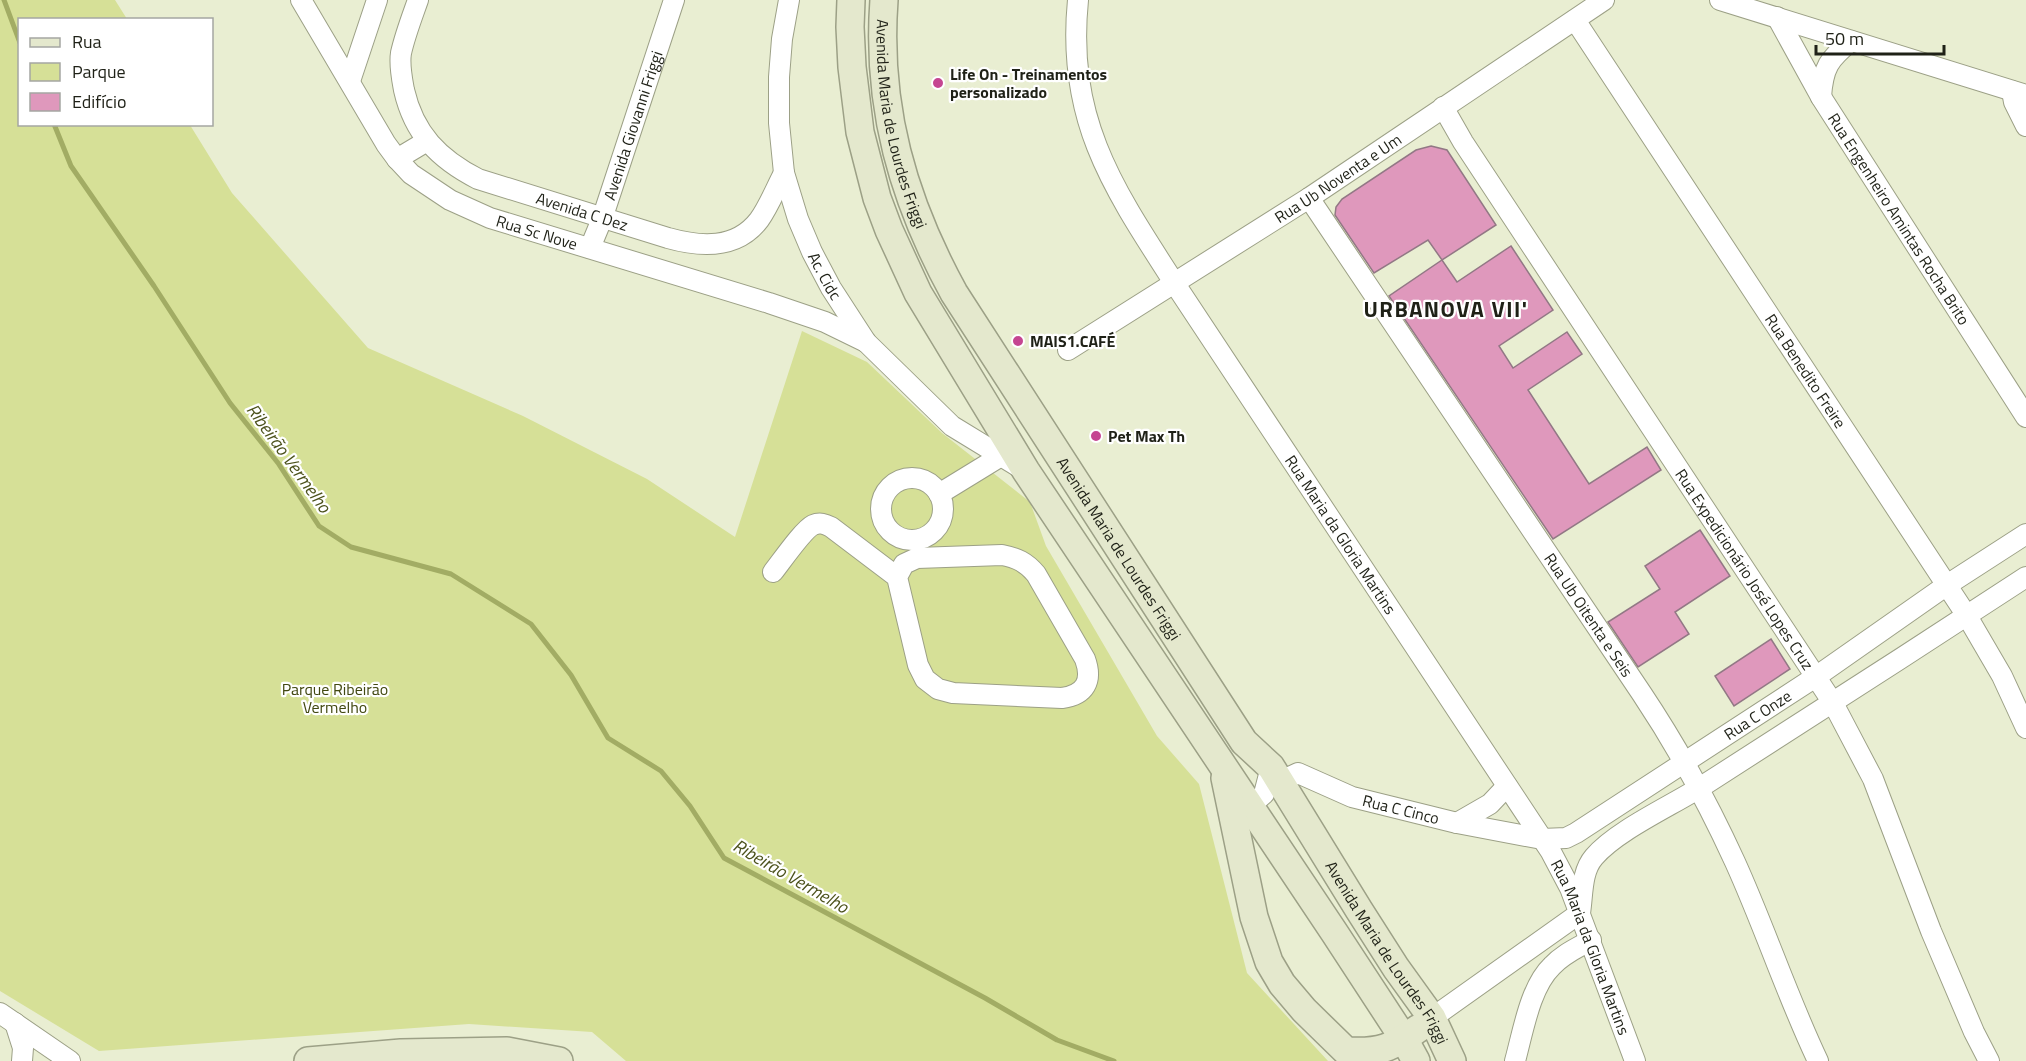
<svg xmlns="http://www.w3.org/2000/svg" width="2026" height="1061" viewBox="0 0 2026 1061" font-family="'Titillium Web',sans-serif">
	<rect width="100%" height="100%" fill="#e9eed2"/>
	<path fill="#d6e097" d="M 0,0 L 115,0 L 127,19 L 20,20 L 20,124 L 190,125 L 232,193 L 368,348 L 523,416 L 647,479 L 735,537 L 802,331 L 867,362 L 942,433 L 1030,502 L 1046,546 L 1157,736 L 1199,784 L 1247,973 L 1328,1061 L 626,1061 L 592,1032 L 469,1024 L 99,1051 L 0,991 Z"/>
	<g fill="none" stroke-linecap="round" stroke-linejoin="round">
		<path stroke="#a2ac64" stroke-width="5" d="M 4,0 L 20,43
			M 54,124 L 71,166 L 154,286 L 230,403 L 278,463 L 319,526 L 351,547 L 451,574 L 531,624 L 571,675 L 608,738 L 661,771 L 690,806 L 724,858 L 985,998 L 1057,1040 L 1114,1061"/>
	</g>
	<path fill="#df98bc" stroke="#927885" stroke-width="1.5" d="M 1431,146 L 1447,150 L 1496,225 L 1442,260 L 1428,240 L 1374,273 L 1335,215 L 1336,207 L 1342,199 L 1416,150 Z
		M 1511,246 L 1553,310 L 1499,346 L 1513,368 L 1567,332 L 1582,354 L 1528,390 L 1589,484 L 1647,447 L 1661,470 L 1553,539 L 1389,296 L 1442,260 L 1457,282 Z
		M 1700,530 L 1730,576 L 1675,612 L 1689,634 L 1638,667 L 1608,622 L 1660,589 L 1645,566 Z
		M 1771,639 L 1790,669 L 1734,706 L 1715,676 Z"/>
	<g fill="none" stroke-linecap="round" stroke-linejoin="round">
		<g stroke="#9ca086" stroke-width="22">
			<g id="street">
				<path id="s1" d="M 301,0 L 386,144 L 397,159 L 411,174 L 450,200 L 490,218 L 769,303 L 825,322 L 866,342"/>
				<path id="s2" d="M 418,0 C 412,17 405,35 401,53 C 399,65 402,79 404,90 C 414,134 439,159 478,179 L 668,238 C 700,247 736,250 759,220 C 769,206 776,188 784,173"/>
				<path id="s3" d="M 789,0 L 782,39 L 779,77 L 779,123 L 784,173 L 798,219 L 812,252 L 831,288 L 866,342 L 952,426 L 1024,470"/>
				<path id="s4" d="M 1078,0 C 1066,120 1113,188 1175,284 L 1551,852 L 1570,888 L 1635,1061"/>
				<path d="M 1720,0 L 2026,95"/>
				<path id="s5" d="M 1777,17 L 1821,97 L 2026,417"/>
				<path id="s6" d="M 1575,20 L 1967,616 L 2002,676 L 2026,728"/>
				<path d="M 350,81 L 377,0"/>
				<path d="M 2012,91 L 2014,102 L 2026,126"/>
				<path d="M 1821,97 C 1823,67 1829,59 1851,41"/>
				<path id="s7" d="M 1443,107 L 1463,142 L 1833,703 L 1873,779 L 1931,931 L 1974,1032 L 1989,1061"/>
				<path d="M 397,159 L 427,141"/>
				<path id="s8" d="M 1309,198 L 1642,694 C 1678,748 1708,803 1735,862 C 1765,928 1787,996 1818,1061"/>
				<path id="s9" d="M 590,248 L 602,219 L 674,0"/>
				<path id="s10" d="M 1068,350 L 1309,198 L 1604,0"/>
				<circle cx="912" cy="509" r="31"/>
				<path d="M 939,494 L 1001,456"/>
				<path d="M 773,572 C 781,562 803,530 813,525 C 820,522 825,524 831,527 L 897,577 L 918,665 L 925,679 L 938,689 L 953,693 L 1062,698 C 1085,695 1093,681 1085,659 L 1036,574 C 1026,562 1017,558 1002,555 L 917,558 L 904,564 L 897,577"/>
				<path id="s11" d="M 1273,769 L 1283,780 L 1298,773 L 1352,797 L 1457,823 L 1542,839 L 1566,838 L 1576,833 L 1817,676 L 1947,585 L 2026,534"/>
				<path d="M 1250,806 L 1264,794 L 1271,767"/>
				<path d="M 1457,823 L 1490,804 L 1507,786"/>
				<path d="M 0,1013 L 70,1061"/>
				<path d="M 1432,1018 L 1580,913 C 1583,895 1581,872 1594,857 C 1617,830 1673,805 1704,785 C 1812,716 1919,647 2026,577"/>
				<path d="M 15,1023 L 23,1048 L 22,1061"/>
				<path d="M 1515,1061 C 1523,1032 1530,987 1552,966 C 1563,954 1577,948 1591,940"/>
			</g>
		</g>
		<g stroke="#9ca086" stroke-width="30">
			<g id="secondary">
				<path d="M 851,0 L 850,27 L 852,67 L 860,132 L 877,198 L 889,230 L 918,293 L 1026,471 L 1334,932 L 1404,1039 L 1416,1061"/>
				<path id="s12" d="M 884,0 C 876,107 903,200 954,293 L 1244,742 L 1271,767 L 1359,910 L 1396,968 L 1432,1018 L 1452,1061"/>
				<path d="M 1225,778 L 1254,917 L 1269,962 L 1282,984 L 1304,1010 L 1346,1051 C 1381,1053 1391,1048 1419,1028"/>
				<path d="M 308,1061 L 401,1053 L 507,1051 L 559,1061"/>
			</g>
		</g>
		<use href="#street" stroke="#fff" stroke-width="20"/>
		<use href="#secondary" stroke="#e4e8cd" stroke-width="27"/>
	</g>
	<g fill="#c54591" stroke="#fff" stroke-width="2">
		<circle cx="938" cy="83" r="6"/>
		<circle cx="1018" cy="341" r="6"/>
		<circle cx="1096" cy="436" r="6"/>
	</g>
	<g text-anchor="middle" dominant-baseline="central" stroke-width="4.5" stroke-linejoin="round" paint-order="stroke">
		<g font-size="16" font-weight="bold" fill="#1f2117" stroke="#fff" text-anchor="start">
			<text x="950" y="74">Life On - Treinamentos<tspan x="950" dy="18">personalizado</tspan></text>
			<text x="1030" y="341">MAIS1.CAFÉ</text>
			<text x="1108" y="436">Pet Max Th</text>
		</g>
		<g font-size="16" fill="#1f2117" stroke="#fff">
			<text stroke="none"><textPath href="#s12" startOffset="126">Avenida Maria de Lourdes Friggi</textPath></text>
			<text stroke="none"><textPath href="#s9" startOffset="130">Avenida Giovanni Friggi</textPath></text>
			<text stroke="none"><textPath href="#s10" startOffset="320">Rua Ub Noventa e Um</textPath></text>
			<text stroke="none"><textPath href="#s2" startOffset="322">Avenida C Dez</textPath></text>
			<text stroke="none"><textPath href="#s5" startOffset="236">Rua Engenheiro Amintas Rocha Brito</textPath></text>
			<text stroke="none"><textPath href="#s1" startOffset="346">Rua Sc Nove</textPath></text>
			<text stroke="none"><textPath href="#s3" startOffset="285">Ac. Cidc</textPath></text>
			<text stroke="none"><textPath href="#s6" startOffset="420">Rua Benedito Freire</textPath></text>
			<text stroke="none"><textPath href="#s4" startOffset="608">Rua Maria da Gloria Martins</textPath></text>
			<text stroke="none"><textPath href="#s12" startOffset="610">Avenida Maria de Lourdes Friggi</textPath></text>
			<text stroke="none"><textPath href="#s7" startOffset="552">Rua Expedicionário José Lopes Cruz</textPath></text>
			<text stroke="none"><textPath href="#s8" startOffset="502">Rua Ub Oitenta e Seis</textPath></text>
			<text stroke="none"><textPath href="#s11" startOffset="537">Rua C Onze</textPath></text>
			<text stroke="none"><textPath href="#s11" startOffset="141">Rua C Cinco</textPath></text>
			<text stroke="none"><textPath href="#s4" startOffset="1092">Rua Maria da Gloria Martins</textPath></text>
			<text stroke="none"><textPath href="#s12" startOffset="1096">Avenida Maria de Lourdes Friggi</textPath></text>
		</g>
		<g font-size="16" fill="#424811" stroke="#fff">
			<text x="335" y="689">Parque Ribeirão<tspan x="335" dy="18">Vermelho</tspan></text>
		</g>
		<g font-size="18" font-style="italic" fill="#4c521c" stroke="#fff">
			<text transform="translate(289 458) rotate(54)">Ribeirão Vermelho</text>
			<text transform="translate(791 876) rotate(30)">Ribeirão Vermelho</text>
		</g>
		<g font-size="22" font-weight="bold" letter-spacing="1.5" fill="#1f2117" stroke="#fff">
			<text x="1446" y="309">URBANOVA VII'</text>
		</g>
	</g>
	<rect x="18" y="18" width="195" height="108" fill="#ffffff" stroke="#a5a6a2" stroke-width="1.5"/>
	<rect x="30" y="38" width="30" height="9" fill="#e4e8cd" stroke="#a5a6a2" stroke-width="1.5"/>
	<text x="72" y="48" font-size="18" fill="#1f2117">Rua</text>
	<rect x="30" y="63" width="30" height="18" fill="#d6e097" stroke="#a5a6a2" stroke-width="1.5"/>
	<text x="72" y="78" font-size="18" fill="#1f2117">Parque</text>
	<rect x="30" y="93" width="30" height="18" fill="#df98bc" stroke="#a5a6a2" stroke-width="1.5"/>
	<text x="72" y="108" font-size="18" fill="#1f2117">Edifício</text>
	<path d="M1816 45v9h128v-9" fill="none" stroke="#1f2117" stroke-width="3"/>
	<text x="1825" y="45" font-size="18" fill="#1f2117" stroke="#ffffff" stroke-width="4.5" paint-order="stroke">50 m</text>
</svg>
